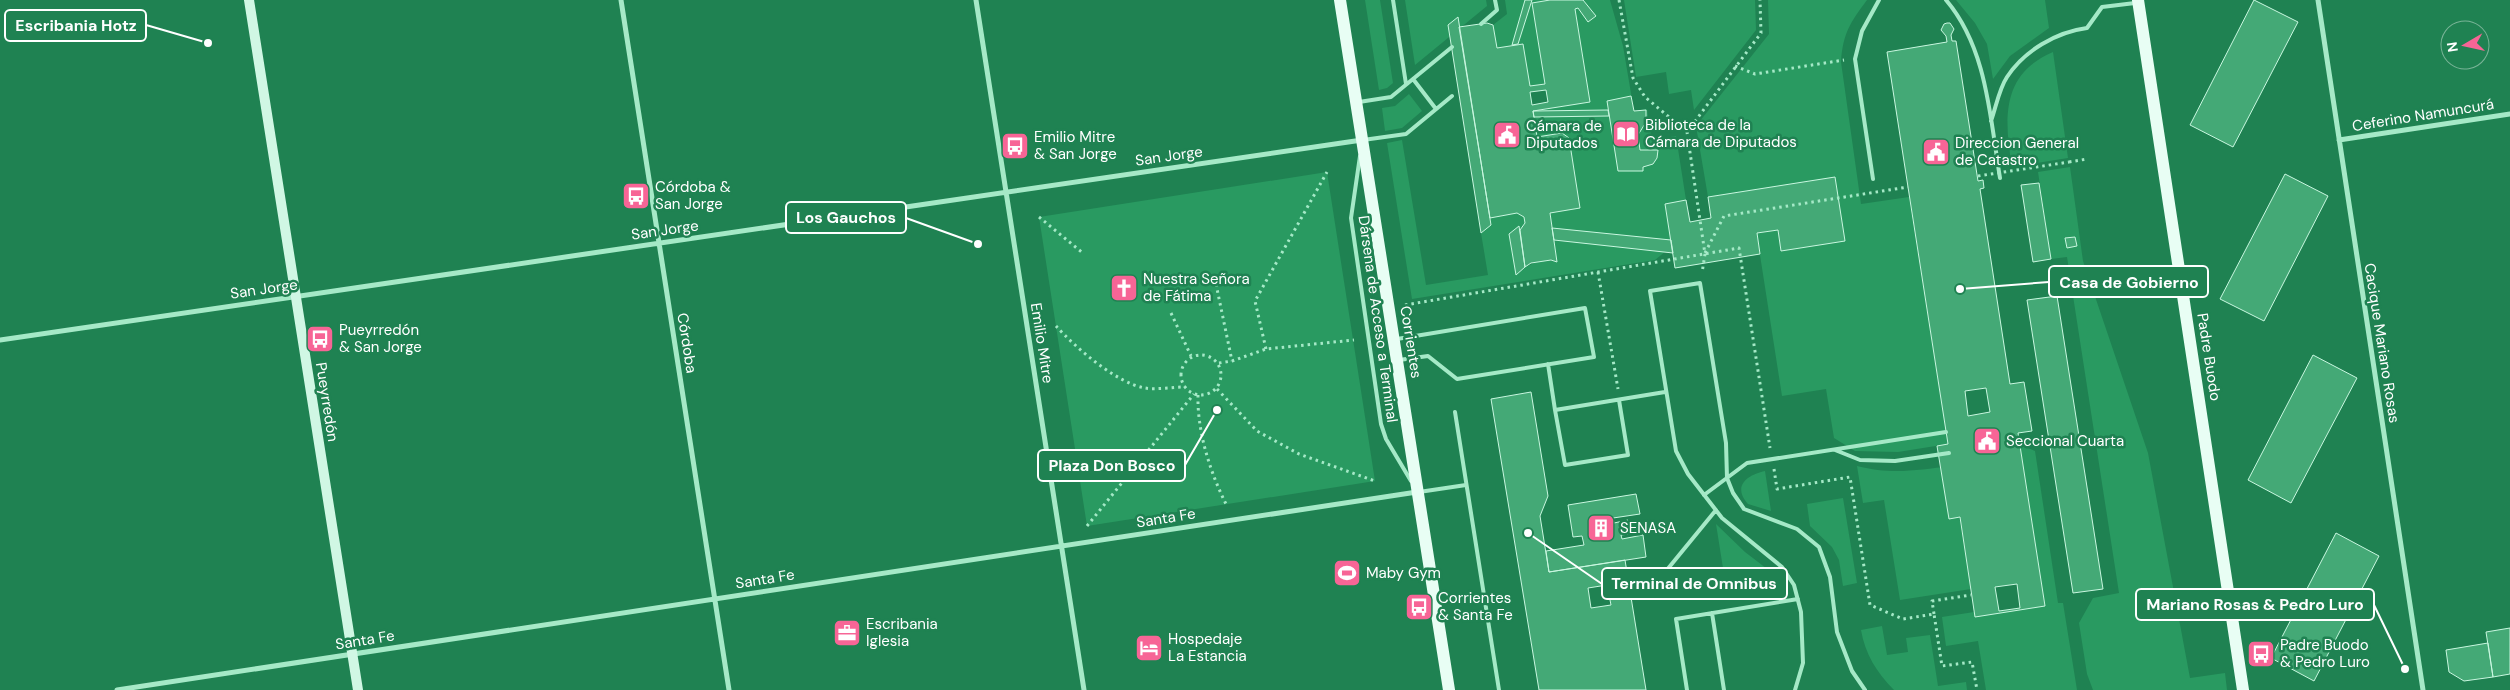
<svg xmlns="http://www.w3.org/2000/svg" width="2510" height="690" viewBox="0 0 2510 690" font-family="'DM Sans',sans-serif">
	<rect width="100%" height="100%" fill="#1f8252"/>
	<path fill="#299a61" d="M 1365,0 L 1380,0 L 1393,83 L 1387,88 L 1379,90 Z
		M 1405,0 L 1486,0 L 1487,6 L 1415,65 Z
		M 1505,0 L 1550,0 L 1532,3 L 1545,84 L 1530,86 L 1523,44 L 1497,48 L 1493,25 L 1507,14 Z
		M 1583,0 L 1610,0 L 1623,46 L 1634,111 L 1647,109 L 1652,140 L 1676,136 L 1686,200 L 1665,204 L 1672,246 L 1655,260 L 1412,299 L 1387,143 L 1402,140 L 1426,285 L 1488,275 L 1481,233 L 1491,225 L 1490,218 L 1517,213 L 1524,217 L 1525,223 L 1520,230 L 1519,226 L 1509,234 L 1516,274 C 1528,265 1540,257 1557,262 L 1550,213 L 1580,208 L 1569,138 L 1562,133 L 1537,137 L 1533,111 L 1589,102 L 1575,9 L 1578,8 L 1588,21 Z
		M 1624,0 L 1755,0 L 1756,30 L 1694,110 L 1691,90 L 1669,94 L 1666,72 L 1636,77 Z
		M 1768,0 L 1867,0 C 1850,23 1843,33 1841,62 L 1861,204 L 1909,197 L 1948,444 L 1898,452 L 1855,451 L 1834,438 L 1826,389 L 1782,396 L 1750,191 L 1708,197 L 1696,126 L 1769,34 Z
		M 1956,0 L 2045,0 L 2049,28 L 2010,56 L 1993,79 L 1987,44 L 1975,23 Z
		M 2053,52 L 2068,158 L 2012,167 C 2004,119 2001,74 2053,52 Z
		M 1409,94 L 1422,111 L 1402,128 L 1385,131 L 1382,108 L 1395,106 Z
		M 2070,167 L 2083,261 L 2148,453 L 2190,678 L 2225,673 L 2227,690 L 2093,690 L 2087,674 L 2079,623 L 2093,598 L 2119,593 L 2067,257 L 2051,259 L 2038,172 Z
		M 1327,172 L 1375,481 L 1087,526 L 1039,217 Z
		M 2020,445 L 2035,451 L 2058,603 L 2063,603 L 2077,690 L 1986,690 L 1978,641 L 1946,646 L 1942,617 L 1974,612 L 1975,616 L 2045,605 Z
		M 1857,466 C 1892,475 1917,470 1951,466 L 1971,589 L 1900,600 L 1884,500 L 1863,503 Z
		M 1765,471 L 1771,511 L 1748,504 C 1732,486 1747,475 1765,471 Z
		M 1843,498 L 1857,583 L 1843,586 L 1839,560 L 1832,547 L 1810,526 L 1807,504 Z
		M 1716,524 L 1745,552 L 1779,578 L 1726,587 Z
		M 1882,626 L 1887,655 L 1908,652 L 1906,638 L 1930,635 L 1938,686 L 1966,682 L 1967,690 L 1894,690 C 1877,673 1865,654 1861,630 Z"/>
	<path fill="#44a976" stroke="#c9f7e0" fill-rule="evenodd" d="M 1525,0 L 1532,0 L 1518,44 L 1512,45 Z
		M 1550,0 L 1583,0 L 1596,16 L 1588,22 L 1578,8 L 1575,9 L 1590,102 L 1533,111 L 1537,137 L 1562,133 L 1569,138 L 1580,208 L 1550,213 L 1557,262 L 1551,260 L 1531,263 L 1525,267 L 1520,230 L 1525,223 L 1524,217 L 1517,213 L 1490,218 L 1459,27 L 1487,23 L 1493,25 L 1497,48 L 1523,44 L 1530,86 L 1545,84 L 1532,3 ZM 1546,90 L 1548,102 L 1532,105 L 1530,92 Z
		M 2254,0 L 2298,22 L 2233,147 L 2190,125 Z
		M 1458,17 L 1491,225 L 1481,233 L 1448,25 Z
		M 1947,23 L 1950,23 L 1954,29 L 1951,35 L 1952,41 L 1956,41 L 1978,181 L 1983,180 L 1984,188 L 1980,189 L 2010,384 L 2024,382 L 2032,431 L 2018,433 L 2045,606 L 1975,617 L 1960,517 L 1949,519 L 1937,446 L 1948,444 L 1887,52 L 1947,42 L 1946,36 L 1941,30 L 1944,24 ZM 1986,388 L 1990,412 L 1968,416 L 1965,391 ZM 2017,584 L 2020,608 L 1999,611 L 1995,587 Z
		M 1631,96 L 1634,111 L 1646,110 L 1646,122 L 1638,135 L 1640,150 L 1658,150 L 1657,158 L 1653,164 L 1643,167 L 1643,171 L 1618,171 L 1607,101 Z
		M 1608,110 L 1609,116 L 1534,117 L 1533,111 Z
		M 2285,174 L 2328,196 L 2264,321 L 2220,299 Z
		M 1835,177 L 1845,241 L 1781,251 L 1778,230 L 1757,233 L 1760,254 L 1675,268 L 1665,204 L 1686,200 L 1690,222 L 1711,218 L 1708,197 Z
		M 2039,183 L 2051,259 L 2033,262 L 2021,185 Z
		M 1519,226 L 1525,267 L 1516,275 L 1509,234 Z
		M 1552,228 L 1671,240 L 1673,253 L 1554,240 Z
		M 2075,237 L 2077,246 L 2067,248 L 2065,238 Z
		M 2057,296 L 2103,589 L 2073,593 L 2027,300 Z
		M 2313,355 L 2357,378 L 2291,503 L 2248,480 Z
		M 1531,392 L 1548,496 L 1540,516 L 1549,572 L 1625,560 L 1646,690 L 1539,690 L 1491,399 ZM 1607,585 L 1611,605 L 1591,608 L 1588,588 Z
		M 1636,494 L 1640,514 L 1613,518 L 1614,523 L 1628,520 L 1630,534 L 1621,535 L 1622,539 L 1643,535 L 1646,557 L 1549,572 L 1546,551 L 1584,545 L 1582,536 L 1573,537 L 1568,505 Z
		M 2336,533 L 2379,556 L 2314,681 L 2271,658 Z
		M 2510,628 L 2510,674 L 2493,677 L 2486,632 Z
		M 2488,643 L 2493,677 L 2464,681 L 2449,672 L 2446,650 Z"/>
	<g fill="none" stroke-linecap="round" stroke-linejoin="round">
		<path stroke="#a5e9c7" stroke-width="3" stroke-dasharray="2.5 4" stroke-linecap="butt" d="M 1619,0 L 1633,78 L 1645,97 L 1687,132 L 1705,254 L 1702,273
			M 1735,66 L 1755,74 L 1844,60
			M 1687,132 L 1761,33 L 1760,0
			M 2069,162 L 2087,159
			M 1039,217 L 1084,254
			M 1705,253 L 1724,216 L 1908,187
			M 1598,272 L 1618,389
			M 1216,284 L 1232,361
			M 1405,305 L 1739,248 L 1770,448
			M 1171,313 L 1191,356
			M 1056,326 C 1075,347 1116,383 1145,388 C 1157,390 1173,387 1185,387
			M 1266,349 L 1255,301 L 1327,172
			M1181 375a20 20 0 1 1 40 0a20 20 0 1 1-40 0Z
			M 1219,363 L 1232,361 L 1266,349 L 1354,340
			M 1217,389 L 1257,431 L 1299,454 L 1375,481
			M 1198,395 C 1197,431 1210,472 1226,504
			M 1774,469 L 1777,489 L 1850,477 L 1870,605 L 1903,619 L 1934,614 L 1942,666 L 1972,662 L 1977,690
			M 1087,526 L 1194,394
			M 1934,614 L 1932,601 L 1971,595"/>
		<path stroke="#a5e9c7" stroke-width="4" d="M 1393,0 L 1406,84
			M 1946,0 C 1987,48 1990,117 2000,178
			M 1481,24 L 1497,10 L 1495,0
			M 1413,79 L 1436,109
			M 1359,102 L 1391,97 L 1452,47
			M 1991,121 C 1996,107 1999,89 2007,77 C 2024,51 2056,32 2087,28 L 2102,7 L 2135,3
			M 1363,140 L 1406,134 L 1452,96
			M 1360,156 L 1351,218 L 1381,424 L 1386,439 L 1411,481
			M 1873,179 L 1855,59 L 1862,31 L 1879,0
			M 1397,339 L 1585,308 L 1594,357 L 1457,379 L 1428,356 L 1399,360
			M 1548,364 L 1555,410
			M 1619,400 L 1628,455 L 1565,465 L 1555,410 L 1665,392
			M 1455,412 L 1499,690
			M 1835,450 L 1860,460 L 1895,461 L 1949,453
			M 1419,492 L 1466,485
			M 1704,495 L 1747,463 L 1946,432
			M 1666,571 L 1716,510
			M 1712,613 L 1724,690
			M 1687,690 L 1676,619 L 1798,599
			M 1795,690 L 1803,663 L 1801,612 L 1794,585 L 1782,567 L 1722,518 L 1688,474 L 1676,451 L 1650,291 L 1700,283 L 1726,443 L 1727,478 L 1733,493 L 1744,509 L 1797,529 L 1819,547 L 1830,577 L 1837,632 L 1852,671 L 1865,690"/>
		<path stroke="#a5e9c7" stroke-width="5" d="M 621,0 L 729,690
			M 976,0 L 1084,690
			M 2318,0 L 2423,690
			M 2339,140 L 2510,114
			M 0,340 L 1362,140
			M 117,690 L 1417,492"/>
		<path stroke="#d0f7e4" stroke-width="10" d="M 249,0 L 358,690"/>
		<path stroke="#e8fef4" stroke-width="12" d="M 1340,0 L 1449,690
			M 2138,0 L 2243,690"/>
		<path stroke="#a5e9c7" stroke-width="3" stroke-dasharray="2.5 4" stroke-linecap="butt" d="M 1978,176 L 2069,162"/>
	</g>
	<defs>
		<g id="library-square" transform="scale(1.4375)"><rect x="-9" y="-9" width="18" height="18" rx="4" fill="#f76596" stroke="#1f8252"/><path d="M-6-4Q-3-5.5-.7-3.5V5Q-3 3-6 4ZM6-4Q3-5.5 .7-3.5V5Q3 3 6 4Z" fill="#fff"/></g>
		<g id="civic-square" transform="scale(1.4375)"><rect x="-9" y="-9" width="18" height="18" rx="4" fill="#f76596" stroke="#1f8252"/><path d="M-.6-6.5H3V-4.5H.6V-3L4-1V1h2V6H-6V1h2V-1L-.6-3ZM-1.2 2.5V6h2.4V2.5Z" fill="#fff"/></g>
		<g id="bus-square" transform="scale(1.4375)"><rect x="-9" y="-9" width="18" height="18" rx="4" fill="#f76596" stroke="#1f8252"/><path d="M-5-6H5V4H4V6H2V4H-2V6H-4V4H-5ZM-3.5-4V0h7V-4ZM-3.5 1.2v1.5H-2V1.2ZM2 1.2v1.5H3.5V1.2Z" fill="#fff"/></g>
		<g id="church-square" transform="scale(1.4375)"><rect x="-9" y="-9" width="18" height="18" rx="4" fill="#f76596" stroke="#1f8252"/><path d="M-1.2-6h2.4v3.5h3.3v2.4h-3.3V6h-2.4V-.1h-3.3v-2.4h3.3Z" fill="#fff"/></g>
		<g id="building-square" transform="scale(1.4375)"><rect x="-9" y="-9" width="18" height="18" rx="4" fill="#f76596" stroke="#1f8252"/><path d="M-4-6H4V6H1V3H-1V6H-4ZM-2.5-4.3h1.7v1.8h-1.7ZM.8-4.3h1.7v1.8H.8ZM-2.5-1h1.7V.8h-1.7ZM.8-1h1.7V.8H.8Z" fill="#fff"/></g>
		<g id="stadium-square" transform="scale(1.4375)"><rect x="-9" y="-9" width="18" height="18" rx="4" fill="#f76596" stroke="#1f8252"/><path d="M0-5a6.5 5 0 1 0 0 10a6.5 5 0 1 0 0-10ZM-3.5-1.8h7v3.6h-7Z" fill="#fff"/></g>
		<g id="office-square" transform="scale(1.4375)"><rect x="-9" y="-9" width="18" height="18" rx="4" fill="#f76596" stroke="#1f8252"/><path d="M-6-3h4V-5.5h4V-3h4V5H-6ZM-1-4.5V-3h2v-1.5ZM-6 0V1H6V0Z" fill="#fff"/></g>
		<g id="hotel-square" transform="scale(1.4375)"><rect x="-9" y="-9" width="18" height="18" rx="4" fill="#f76596" stroke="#1f8252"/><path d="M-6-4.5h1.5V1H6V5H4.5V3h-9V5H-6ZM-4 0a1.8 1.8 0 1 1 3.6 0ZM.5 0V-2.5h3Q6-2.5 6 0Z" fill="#fff"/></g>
	</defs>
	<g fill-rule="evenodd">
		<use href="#library-square" x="1626" y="134"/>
		<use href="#civic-square" x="1507" y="135"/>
		<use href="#bus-square" x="1015" y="146"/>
		<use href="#civic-square" x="1936" y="152"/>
		<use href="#bus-square" x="636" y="196"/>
		<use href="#church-square" x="1124" y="288"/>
		<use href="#bus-square" x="320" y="339"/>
		<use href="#civic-square" x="1987" y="441"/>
		<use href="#building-square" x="1601" y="528"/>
		<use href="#stadium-square" x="1347" y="573"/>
		<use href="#bus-square" x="1419" y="607"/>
		<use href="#office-square" x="847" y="633"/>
		<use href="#hotel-square" x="1149" y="648"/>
		<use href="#bus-square" x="2261" y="654"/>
	</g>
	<g text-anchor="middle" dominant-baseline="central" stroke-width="5" stroke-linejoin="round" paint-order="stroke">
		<g font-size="15" fill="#fff" stroke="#1f8252">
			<text transform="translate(2423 115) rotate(-9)">Ceferino Namuncurá</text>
			<text transform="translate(1169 156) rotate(-8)">San Jorge</text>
			<text transform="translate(665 230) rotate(-8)">San Jorge</text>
			<text transform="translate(264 289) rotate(-8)">San Jorge</text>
			<text transform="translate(1378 319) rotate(82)">Dársena de Acceso a Terminal</text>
			<text transform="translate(1411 342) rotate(81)">Corrientes</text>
			<text transform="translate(687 343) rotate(81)">Córdoba</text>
			<text transform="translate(1042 343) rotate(81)">Emilio Mitre</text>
			<text transform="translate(2382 343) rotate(81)">Cacique Mariano Rosas</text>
			<text transform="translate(2209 357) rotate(81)">Padre Buodo</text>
			<text transform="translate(327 402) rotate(81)">Pueyrredón</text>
			<text transform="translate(1166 518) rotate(-9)">Santa Fe</text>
			<text transform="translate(765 579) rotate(-9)">Santa Fe</text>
			<text transform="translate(365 640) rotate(-9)">Santa Fe</text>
		</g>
		<g font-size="15" fill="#fff" stroke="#1f8252" text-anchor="start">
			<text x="1645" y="125">Biblioteca de la<tspan x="1645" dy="17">Cámara de Diputados</tspan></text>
			<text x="1526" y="126">Cámara de<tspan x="1526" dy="17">Diputados</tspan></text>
			<text x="1034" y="137">Emilio Mitre<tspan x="1034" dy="17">&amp; San Jorge</tspan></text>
			<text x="1955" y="143">Direccion General<tspan x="1955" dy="17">de Catastro</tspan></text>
			<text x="655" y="187">Córdoba &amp;<tspan x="655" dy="17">San Jorge</tspan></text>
			<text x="1143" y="279">Nuestra Señora<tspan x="1143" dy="17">de Fátima</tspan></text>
			<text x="339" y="330">Pueyrredón<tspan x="339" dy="17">&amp; San Jorge</tspan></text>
			<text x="2006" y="441">Seccional Cuarta</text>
			<text x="1620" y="528">SENASA</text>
			<text x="1366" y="573">Maby Gym</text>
			<text x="1438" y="598">Corrientes<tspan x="1438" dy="17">&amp; Santa Fe</tspan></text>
			<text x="866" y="624">Escribania<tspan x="866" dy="17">Iglesia</tspan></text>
			<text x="1168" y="639">Hospedaje<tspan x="1168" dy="17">La Estancia</tspan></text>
			<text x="2280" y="645">Padre Buodo<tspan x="2280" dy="17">&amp; Pedro Luro</tspan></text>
		</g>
	</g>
	<path fill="none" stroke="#fff" stroke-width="2" d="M208 43L146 25M978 244L906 218M1960 289L2049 282M1217 410L1185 465M1528 533L1602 584M2405 669L2374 605"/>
	<g fill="#fff" stroke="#1f8252" stroke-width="2">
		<circle cx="208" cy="43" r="5"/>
		<circle cx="978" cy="244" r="5"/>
		<circle cx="1960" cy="289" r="5"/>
		<circle cx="1217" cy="410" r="5"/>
		<circle cx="1528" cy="533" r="5"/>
		<circle cx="2405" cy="669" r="5"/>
	</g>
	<g fill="#1f8252" stroke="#fff" stroke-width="2">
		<rect x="5" y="10" width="141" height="31" rx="5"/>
		<rect x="786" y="202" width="120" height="31" rx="5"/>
		<rect x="2049" y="266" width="159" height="31" rx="5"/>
		<rect x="1038" y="450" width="147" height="31" rx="5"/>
		<rect x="1602" y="568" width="185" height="31" rx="5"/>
		<rect x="2136" y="589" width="238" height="31" rx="5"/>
	</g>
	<g font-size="16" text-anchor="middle" font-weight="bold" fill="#fff">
		<text x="76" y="31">Escribania Hotz</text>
		<text x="846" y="223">Los Gauchos</text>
		<text x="2129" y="288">Casa de Gobierno</text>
		<text x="1112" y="471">Plaza Don Bosco</text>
		<text x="1694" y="589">Terminal de Omnibus</text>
		<text x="2255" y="610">Mariano Rosas &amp; Pedro Luro</text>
	</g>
	<g transform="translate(2465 45) rotate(261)"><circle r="24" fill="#1f8252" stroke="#79b497"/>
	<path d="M0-4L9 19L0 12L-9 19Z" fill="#f76596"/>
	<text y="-8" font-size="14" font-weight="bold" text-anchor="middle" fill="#ffffff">N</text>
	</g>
</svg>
